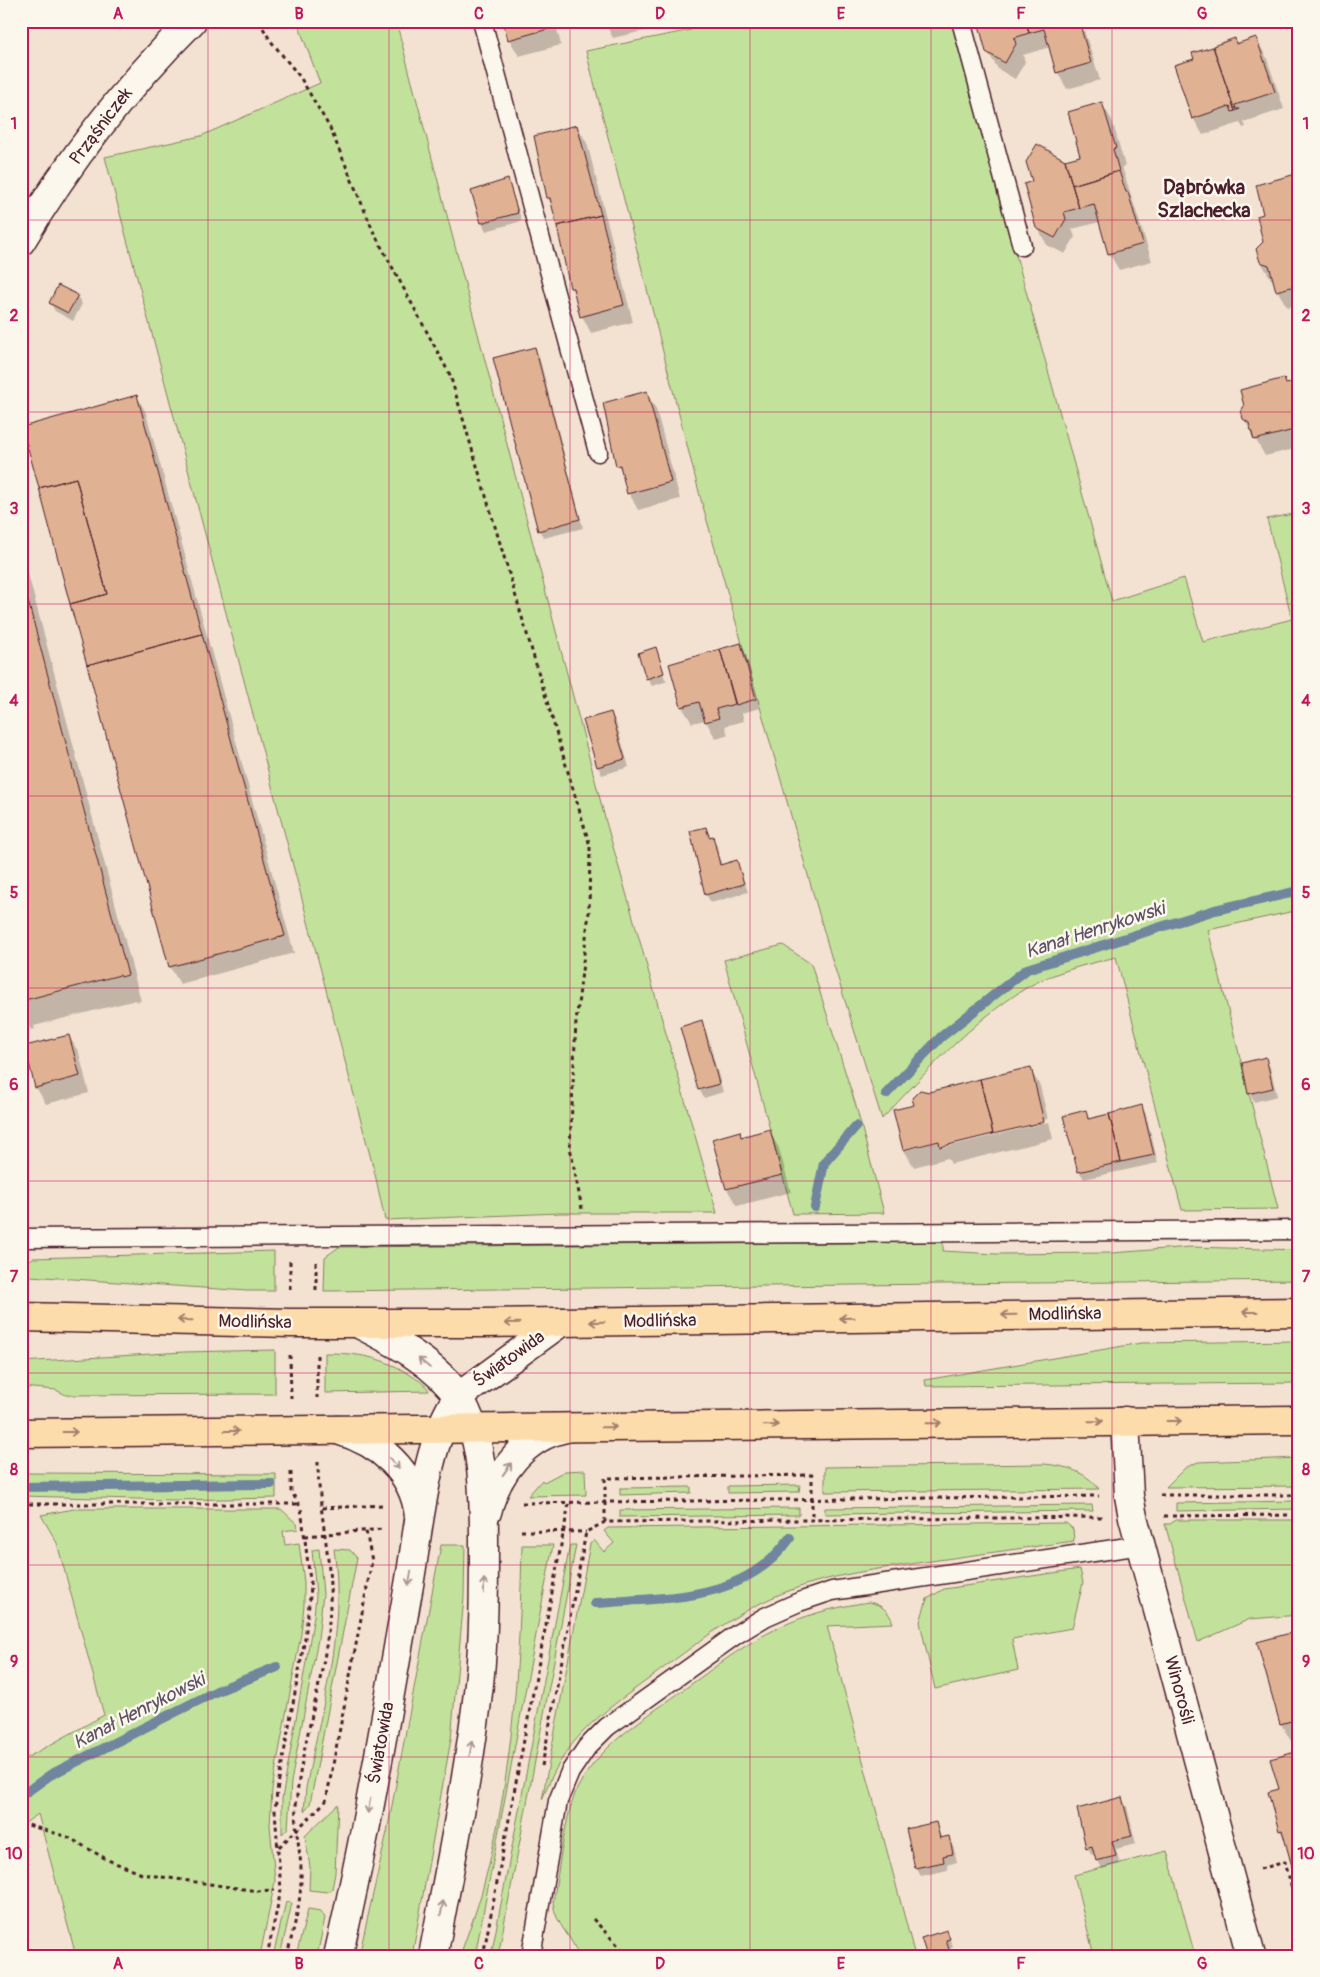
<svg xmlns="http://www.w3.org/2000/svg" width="1320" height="1977" viewBox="0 0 1320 1977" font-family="Pangolin,sans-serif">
	<rect width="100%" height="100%" fill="#f3e2d1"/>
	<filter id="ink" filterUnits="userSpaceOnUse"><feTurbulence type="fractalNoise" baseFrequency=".02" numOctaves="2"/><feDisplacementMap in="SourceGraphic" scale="10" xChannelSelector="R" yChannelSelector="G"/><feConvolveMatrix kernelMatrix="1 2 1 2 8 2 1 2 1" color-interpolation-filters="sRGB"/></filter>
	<g filter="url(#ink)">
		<path fill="#c2e29b" stroke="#868063" d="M 297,21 L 396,21 L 606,822 L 717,1213 L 560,1213 L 385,1220 L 375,1174 L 105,157 L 201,136 L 320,83 Z
			M 689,21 L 951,21 L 1112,601 L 1184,578 L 1203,642 L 1292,619 L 1267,519 L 1299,513 L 1299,910 L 1208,930 L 1278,1209 L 1182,1210 L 1116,957 C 1085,965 1053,972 1026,988 C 970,1023 926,1072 882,1119 L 831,956 L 700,496 L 586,51 L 691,30 Z
			M 783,945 L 811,964 L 856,1106 L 884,1213 L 793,1214 L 724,960 Z
			M 943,1242 L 943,1251 L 996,1254 L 1112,1253 L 1191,1247 L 1299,1250 L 1299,1280 L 324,1291 L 325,1257 L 339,1247 Z
			M 274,1251 L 274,1291 L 247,1291 L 30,1276 L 28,1278 L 21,1269 L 23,1265 L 33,1258 Z
			M 1299,1341 L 1299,1383 L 926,1386 L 925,1380 L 1141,1343 Z
			M 275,1350 L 275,1394 L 66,1395 L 56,1390 L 21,1387 L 21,1362 L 183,1352 Z
			M 325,1353 C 357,1353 384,1357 412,1376 C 418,1380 426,1384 429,1391 L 325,1393 Z
			M 1299,1458 L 1299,1486 L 1166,1487 L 1185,1468 L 1198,1462 Z
			M 1044,1464 C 1066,1466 1085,1471 1099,1489 L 825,1492 L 825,1467 Z
			M 585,1470 L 586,1495 L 528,1496 L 542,1480 L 544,1482 L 565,1471 Z
			M 21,1473 L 276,1474 L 276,1498 L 173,1500 L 21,1496 Z
			M 800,1485 L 799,1492 L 728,1493 L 728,1486 Z
			M 691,1487 L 691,1493 L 620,1495 L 620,1488 Z
			M 1299,1501 L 1299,1509 L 1176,1511 L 1176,1503 Z
			M 1092,1505 L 1093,1511 L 825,1514 L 825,1508 Z
			M 799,1508 L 799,1515 L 620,1517 L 620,1510 Z
			M 74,1509 L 281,1509 L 297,1524 L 298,1529 L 283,1531 L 285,1545 L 299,1543 L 304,1582 L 304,1605 L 301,1634 L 272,1789 L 270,1825 L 275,1881 L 260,1956 L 76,1956 L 38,1814 L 21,1826 L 21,1761 L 104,1715 L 57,1543 L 41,1515 Z
			M 1176,1520 L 1299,1520 L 1299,1615 L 1250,1619 L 1198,1642 L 1165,1524 L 1170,1524 Z
			M 1066,1523 L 1073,1529 L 1074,1541 C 1024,1548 974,1555 924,1562 C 880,1569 833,1574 791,1590 C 738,1609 694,1646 650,1678 C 598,1716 565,1737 542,1800 L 590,1544 L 594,1540 L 604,1552 L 614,1543 L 604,1531 L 608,1528 Z
			M 441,1545 L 465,1545 L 464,1597 L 451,1739 L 412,1956 L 359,1956 L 387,1832 Z
			M 522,1545 L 553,1545 L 475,1956 L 460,1956 C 468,1932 478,1908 484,1884 C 513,1776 520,1656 522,1545 Z
			M 570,1545 L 576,1545 L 498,1956 L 491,1956 Z
			M 319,1549 L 323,1594 L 318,1639 L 291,1782 L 288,1828 L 282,1834 L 282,1799 L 314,1616 L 316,1596 L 312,1550 Z
			M 334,1549 L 350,1550 L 357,1558 L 310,1804 L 304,1811 L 306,1788 C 321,1710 346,1629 334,1549 Z
			M 1080,1569 L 1083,1583 L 1072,1628 L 1012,1639 L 1018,1670 L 935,1689 L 920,1622 L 927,1599 L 944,1589 Z
			M 869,1602 C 882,1605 889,1611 893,1623 L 827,1626 L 915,1956 L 578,1956 C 573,1936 555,1926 553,1902 C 559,1871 565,1813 578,1787 C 602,1742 647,1717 686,1688 C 719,1664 751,1639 789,1623 C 815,1612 842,1606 869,1602 Z
			M 338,1804 L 335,1873 L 332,1889 L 327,1892 L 309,1890 L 310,1867 L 305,1836 Z
			M 1167,1851 L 1195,1956 L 1094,1956 L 1074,1875 Z
			M 286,1902 L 292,1903 L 280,1956 L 273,1956 Z
			M 308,1909 L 321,1911 L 325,1918 L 317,1956 L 296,1956 Z"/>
		<path fill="#0003" fill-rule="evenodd" d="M 503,21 L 555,21 L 561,45 L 519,56 L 509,39 Z
			M 604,21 L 673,21 L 674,24 L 613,38 Z
			M 979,21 L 1081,21 L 1100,80 L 1067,89 L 1057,72 L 1050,47 L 1023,55 L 1025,62 L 1015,79 L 998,69 L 988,52 Z
			M 1256,39 L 1266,56 L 1284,109 L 1244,122 L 1246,127 L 1243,128 L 1240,123 L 1203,135 L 1193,118 L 1195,60 L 1194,54 L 1234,40 L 1237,45 Z
			M 1102,104 L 1112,120 L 1125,166 L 1122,167 L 1152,261 L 1119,270 L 1109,253 L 1100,222 L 1072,229 L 1075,237 L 1065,254 L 1047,245 L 1037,227 L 1034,182 L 1064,161 L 1082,156 Z
			M 577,126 L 587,143 L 633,322 L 591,333 L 582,316 L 577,297 L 571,288 L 554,209 L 548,198 Z
			M 1295,175 L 1299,181 L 1299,304 L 1287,307 L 1277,290 L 1275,280 L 1271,279 L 1261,262 L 1264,242 L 1265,215 Z
			M 508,181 L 522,221 L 486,231 L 482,223 Z
			M 77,296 L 82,304 L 73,321 L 55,311 L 50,303 Z
			M 534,348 L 539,356 L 583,528 L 544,538 L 539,530 Z
			M 1299,382 L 1299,448 L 1265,456 L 1244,419 L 1287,385 Z
			M 646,392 L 656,409 L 680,499 L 638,510 L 629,493 L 624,476 L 618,465 Z
			M 137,396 L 146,413 L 294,953 L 180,984 L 170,967 L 24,427 Z
			M 21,560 L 27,570 L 141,1001 L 137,1002 L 136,1000 L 34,1026 L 35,1029 L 31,1030 L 21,1013 Z
			M 740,645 L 745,653 L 760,708 L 742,713 L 744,721 L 725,726 L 728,735 L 716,739 L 705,720 L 692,723 L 682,707 L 720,650 L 723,655 Z
			M 655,649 L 659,656 L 657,656 L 665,679 L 668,681 L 652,686 L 647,678 Z
			M 611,713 L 616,722 L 629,767 L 602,775 L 598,767 Z
			M 706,828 L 717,846 L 722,866 L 737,861 L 748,892 L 711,903 L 706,894 Z
			M 701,1022 L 706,1030 L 723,1092 L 704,1098 L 699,1089 Z
			M 69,1036 L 79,1053 L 89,1093 L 46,1104 L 36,1087 Z
			M 1265,1059 L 1270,1067 L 1277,1096 L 1254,1102 L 1250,1094 L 1244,1064 Z
			M 1030,1069 L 1040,1086 L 1048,1119 L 941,1146 L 941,1148 L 1049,1122 L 1053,1139 L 951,1164 L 948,1158 L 914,1167 L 904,1150 L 929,1093 ZM 944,1138 L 945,1140 L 907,1150 L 907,1148 Z
			M 1141,1106 L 1146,1114 L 1158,1163 L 1084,1179 L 1079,1171 L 1085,1111 L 1090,1120 Z
			M 769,1131 L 779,1148 L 791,1192 L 737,1206 L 727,1189 L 714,1140 L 740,1133 L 742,1138 Z
			M 1297,1633 L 1299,1636 L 1299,1887 L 1286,1842 L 1280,1830 L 1280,1790 L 1298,1753 L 1281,1724 L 1259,1643 Z
			M 1122,1799 L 1127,1807 L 1136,1844 L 1116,1849 L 1120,1864 L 1102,1869 L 1095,1854 L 1092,1855 L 1087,1847 Z
			M 935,1824 L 942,1839 L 948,1837 L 953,1845 L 957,1862 L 947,1865 L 948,1870 L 921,1876 L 916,1868 L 908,1830 Z
			M 946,1931 L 953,1947 L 950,1949 L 952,1956 L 928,1956 Z"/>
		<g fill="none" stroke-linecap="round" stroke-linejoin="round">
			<path stroke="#70859e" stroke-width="10" d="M 886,1094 L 941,1037 L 1027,969 L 1215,910 L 1299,891
				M 815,1207 L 824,1163 L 856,1126
				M 21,1487 L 271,1484
				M 595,1603 C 666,1597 744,1603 790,1538
				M 21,1796 L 50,1775 L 217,1691 L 277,1667"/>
		</g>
		<path fill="#e1b193" stroke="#4a1f2b" d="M 503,21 L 550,21 L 552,28 L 508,40 Z
			M 978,21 L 1026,21 L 1029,33 L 1014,38 L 1016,44 L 1005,63 L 986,52 Z
			M 1026,21 L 1079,21 L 1091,63 L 1056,73 L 1044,29 L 1029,33 Z
			M 1256,37 L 1275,92 L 1235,105 L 1236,109 L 1240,109 L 1235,111 L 1213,46 L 1235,38 L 1236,44 Z
			M 1213,47 L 1235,111 L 1232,112 L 1230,106 L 1192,119 L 1174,65 L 1194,59 L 1192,53 Z
			M 1102,102 L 1116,148 L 1113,149 L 1119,171 L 1072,185 L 1065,160 L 1080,156 L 1068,112 Z
			M 577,125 L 601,215 L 557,226 L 550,198 L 547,198 L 534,136 Z
			M 1037,144 L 1065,160 L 1079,208 L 1064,212 L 1066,219 L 1055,238 L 1036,228 L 1024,184 L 1032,181 L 1026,162 Z
			M 1119,171 L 1126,192 L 1128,192 L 1143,244 L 1108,254 L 1094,204 L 1079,208 L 1072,185 Z
			M 1296,174 L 1299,184 L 1299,285 L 1276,291 L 1269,265 L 1260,262 L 1256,249 L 1263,242 L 1257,216 L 1263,214 L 1256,185 Z
			M 508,179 L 518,213 L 481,223 L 471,191 Z
			M 601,215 L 624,305 L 580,317 L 573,288 L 570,288 L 557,226 Z
			M 58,285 L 78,295 L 68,313 L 49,303 Z
			M 535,347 L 580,519 L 538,531 L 493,358 Z
			M 1284,378 L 1286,384 L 1299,381 L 1298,429 L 1254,440 L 1249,423 L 1243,419 L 1241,411 L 1244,406 L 1240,390 Z
			M 647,391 L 671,482 L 627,494 L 620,465 L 616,466 L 603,403 Z
			M 137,395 L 202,634 L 87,665 L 70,604 L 107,594 L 76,478 L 39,488 L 22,427 Z
			M 76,478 L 107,594 L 70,604 L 39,488 Z
			M 21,575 L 128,975 L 121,977 L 120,975 L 21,1001 Z
			M 202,634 L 285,936 L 169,967 L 87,665 Z
			M 741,643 L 756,699 L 736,705 L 720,649 Z
			M 656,647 L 664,673 L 646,679 L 638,653 Z
			M 720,649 L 735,704 L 716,709 L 719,718 L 705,722 L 699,702 L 681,707 L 669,664 Z
			M 611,712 L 625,759 L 597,767 L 583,720 Z
			M 706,827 L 709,837 L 713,836 L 720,865 L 737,860 L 744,884 L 705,895 L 690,831 Z
			M 702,1020 L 719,1084 L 698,1090 L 680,1027 Z
			M 69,1035 L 80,1076 L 35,1088 L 25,1046 Z
			M 1266,1057 L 1273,1088 L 1248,1094 L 1242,1063 Z
			M 1031,1067 L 1044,1122 L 993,1134 L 980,1079 Z
			M 980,1079 L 993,1134 L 940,1147 L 939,1141 L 903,1150 L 893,1110 L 914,1105 L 912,1098 L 920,1090 L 929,1092 Z
			M 1142,1105 L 1154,1155 L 1121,1162 L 1109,1114 Z
			M 1086,1110 L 1088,1119 L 1109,1114 L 1121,1162 L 1078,1172 L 1063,1116 Z
			M 770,1129 L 782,1175 L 726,1189 L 712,1139 L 740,1131 L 741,1137 Z
			M 1298,1631 L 1299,1719 L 1280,1724 L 1257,1642 Z
			M 1299,1751 L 1299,1892 L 1282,1830 L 1279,1831 L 1268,1792 L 1279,1789 L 1270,1759 Z
			M 1122,1797 L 1132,1836 L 1112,1841 L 1116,1856 L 1096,1861 L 1092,1846 L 1086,1848 L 1077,1809 Z
			M 936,1822 L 940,1838 L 949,1836 L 953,1854 L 943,1856 L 944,1862 L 915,1868 L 906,1829 Z
			M 947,1930 L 950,1939 L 946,1940 L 951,1956 L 927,1956 L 921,1938 Z"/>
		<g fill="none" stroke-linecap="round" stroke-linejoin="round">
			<g stroke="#4a1f2b" stroke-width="21">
				<path id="service" d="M 482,21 L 598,452
					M 961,21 L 1022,246
					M 21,1238 L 1299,1230
					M 531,1956 L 558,1801 L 570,1772 L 587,1747 L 607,1727 L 737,1634 L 765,1617 L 799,1602 L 832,1591 L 1141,1545"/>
			</g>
			<g stroke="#4a1f2b" stroke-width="31">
				<path id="minor" d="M 21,241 C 69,160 126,87 192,21
					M 1125,1421 L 1129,1496 L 1133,1517 L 1251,1956"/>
			</g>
			<g stroke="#4a1f2b" stroke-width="31">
				<path id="tertiary" d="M 357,1323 C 394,1342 435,1362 459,1398 C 484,1436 484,1497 484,1541 C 484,1589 484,1637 479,1684 C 469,1775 450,1866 433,1956
					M 338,1430 C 379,1442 414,1471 419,1516
					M 487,1512 C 497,1472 525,1436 566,1428
					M 338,1956 C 367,1833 387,1709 409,1585 C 419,1529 425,1442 458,1397 L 561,1322"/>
			</g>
			<g stroke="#4a1f2b" stroke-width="31">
				<path id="primary" d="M 21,1317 L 290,1323 L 483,1323 L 1299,1312
					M 21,1433 L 1299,1420"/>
			</g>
			<path stroke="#4a1f2b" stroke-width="3" stroke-dasharray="4 4" stroke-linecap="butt" d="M 259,21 L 270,40 L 300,77 L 330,128 L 374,233 L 450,375 L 590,846 L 589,912 L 576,1022 L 570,1147 L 582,1209
				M 290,1261 L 290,1293
				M 316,1262 L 316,1291
				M 290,1355 L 291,1398
				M 317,1355 L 317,1398
				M 1160,1495 L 1299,1495
				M 522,1503 L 1099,1496
				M 21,1504 L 298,1504
				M 322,1508 L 384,1505
				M 1164,1516 L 1299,1515
				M 605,1522 L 605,1478 L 812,1475 L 812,1520
				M 521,1531 L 586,1532
				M 305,1536 L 383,1529
				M 542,1766 L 586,1532 L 605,1522 L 1102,1517
				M 21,1823 L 68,1837 L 108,1860 L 142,1874 L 257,1891 L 275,1890
				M 279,1847 L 326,1801 L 372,1561 L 366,1531
				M 1260,1869 L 1285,1862 L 1299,1915
				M 593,1919 L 628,1956
				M 1282,1955 L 1299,1951
				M 267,1956 L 281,1890 L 275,1811 L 277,1791 L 305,1638 L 311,1588 L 301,1508 L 291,1491 L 291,1469
				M 287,1956 C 293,1930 301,1904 301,1878 C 302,1854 294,1830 296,1806 C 301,1739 328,1673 330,1605 C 332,1557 318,1510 318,1462
				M 483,1956 L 569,1503"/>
			<use href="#service" stroke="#fbf7ec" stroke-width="18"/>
			<use href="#minor" stroke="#fbf7ec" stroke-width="28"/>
			<use href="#tertiary" stroke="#fbf7ec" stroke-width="28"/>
			<use href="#primary" stroke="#fddcac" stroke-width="28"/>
		</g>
		<defs><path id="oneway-shaft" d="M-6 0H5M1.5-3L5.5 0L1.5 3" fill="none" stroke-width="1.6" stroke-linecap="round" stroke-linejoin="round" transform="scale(1.25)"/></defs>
		<g stroke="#a47e6c">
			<use href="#oneway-shaft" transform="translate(1250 1312) rotate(180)"/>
			<use href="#oneway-shaft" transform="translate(1009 1315) rotate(179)"/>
			<use href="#oneway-shaft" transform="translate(847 1318) rotate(179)"/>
			<use href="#oneway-shaft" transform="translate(185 1320) rotate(-179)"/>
			<use href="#oneway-shaft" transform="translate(597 1322) rotate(179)"/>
			<use href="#oneway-shaft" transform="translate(512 1323) rotate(179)"/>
			<use href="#oneway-shaft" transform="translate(1096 1421) rotate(-1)"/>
			<use href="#oneway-shaft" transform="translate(1174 1421)"/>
			<use href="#oneway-shaft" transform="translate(934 1423) rotate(-1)"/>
			<use href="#oneway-shaft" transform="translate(771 1425) rotate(-1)"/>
			<use href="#oneway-shaft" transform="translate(609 1427) rotate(-1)"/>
			<use href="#oneway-shaft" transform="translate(232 1431)"/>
			<use href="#oneway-shaft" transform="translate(70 1432)"/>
		</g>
		<g stroke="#ab9695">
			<use href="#oneway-shaft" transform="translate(424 1363) rotate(-140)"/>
			<use href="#oneway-shaft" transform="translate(394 1463) rotate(47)"/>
			<use href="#oneway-shaft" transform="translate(507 1469) rotate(-55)"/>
			<use href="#oneway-shaft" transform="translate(410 1578) rotate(100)"/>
			<use href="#oneway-shaft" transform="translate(484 1586) rotate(-89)"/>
			<use href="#oneway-shaft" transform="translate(471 1748) rotate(-80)"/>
			<use href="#oneway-shaft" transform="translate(369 1806) rotate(100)"/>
			<use href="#oneway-shaft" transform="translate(442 1908) rotate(-80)"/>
		</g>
	</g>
	<path fill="none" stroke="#c2185b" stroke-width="1" stroke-opacity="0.55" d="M 208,21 L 208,1956M 389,21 L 389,1956M 570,21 L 570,1956M 750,21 L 750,1956M 931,21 L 931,1956M 1112,21 L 1112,1956M 21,220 L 1299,220M 21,412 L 1299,412M 21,604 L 1299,604M 21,796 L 1299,796M 21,988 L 1299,988M 21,1181 L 1299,1181M 21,1373 L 1299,1373M 21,1565 L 1299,1565M 21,1757 L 1299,1757"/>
	<g text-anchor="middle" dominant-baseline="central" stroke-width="5" stroke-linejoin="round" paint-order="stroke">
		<g font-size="18" fill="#4a1f2b" stroke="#fbf7ec">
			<text transform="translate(101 126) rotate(-53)">Prząśniczek</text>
			<text transform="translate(1065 1314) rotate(-1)">Modlińska</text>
			<text transform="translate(660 1321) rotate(-1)">Modlińska</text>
			<text transform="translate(255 1322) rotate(1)">Modlińska</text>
			<text transform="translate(509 1359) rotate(-36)">Światowida</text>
			<text transform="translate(1179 1690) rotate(75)">Winorośli</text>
			<text transform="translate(381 1743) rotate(-80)">Światowida</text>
		</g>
		<g font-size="19" font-style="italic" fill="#5d5265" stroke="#fbf7ec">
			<text transform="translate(1095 930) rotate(-18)">Kanał Henrykowski</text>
			<text transform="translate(139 1711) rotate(-27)">Kanał Henrykowski</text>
		</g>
		<g font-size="20" font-weight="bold" fill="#4a1f2b" stroke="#fbf7ec">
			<text x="1204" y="187">Dąbrówka<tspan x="1204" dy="23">Szlachecka</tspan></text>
		</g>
	</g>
	<rect width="1320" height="1977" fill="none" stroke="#fbf7ec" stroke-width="55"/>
	<rect x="28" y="28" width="1264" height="1922" fill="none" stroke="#c2185b" stroke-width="2"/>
	<g font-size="16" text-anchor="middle" font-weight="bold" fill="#c2185b">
		<text x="118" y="19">A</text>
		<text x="299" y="19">B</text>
		<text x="479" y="19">C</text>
		<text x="660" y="19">D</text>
		<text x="841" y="19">E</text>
		<text x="1021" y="19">F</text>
		<text x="1202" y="19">G</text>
		<text x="14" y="129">1</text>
		<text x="1306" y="129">1</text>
		<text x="14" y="321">2</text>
		<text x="1306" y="321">2</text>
		<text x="14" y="514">3</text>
		<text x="1306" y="514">3</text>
		<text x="14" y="706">4</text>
		<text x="1306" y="706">4</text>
		<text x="14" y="898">5</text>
		<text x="1306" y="898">5</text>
		<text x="14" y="1090">6</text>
		<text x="1306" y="1090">6</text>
		<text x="14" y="1282">7</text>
		<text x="1306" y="1282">7</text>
		<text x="14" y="1475">8</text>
		<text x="1306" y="1475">8</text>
		<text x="14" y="1667">9</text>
		<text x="1306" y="1667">9</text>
		<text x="14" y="1859">10</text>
		<text x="1306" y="1859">10</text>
		<text x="118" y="1969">A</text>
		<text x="299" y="1969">B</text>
		<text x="479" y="1969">C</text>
		<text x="660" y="1969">D</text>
		<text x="841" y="1969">E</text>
		<text x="1021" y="1969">F</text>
		<text x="1202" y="1969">G</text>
	</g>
</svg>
